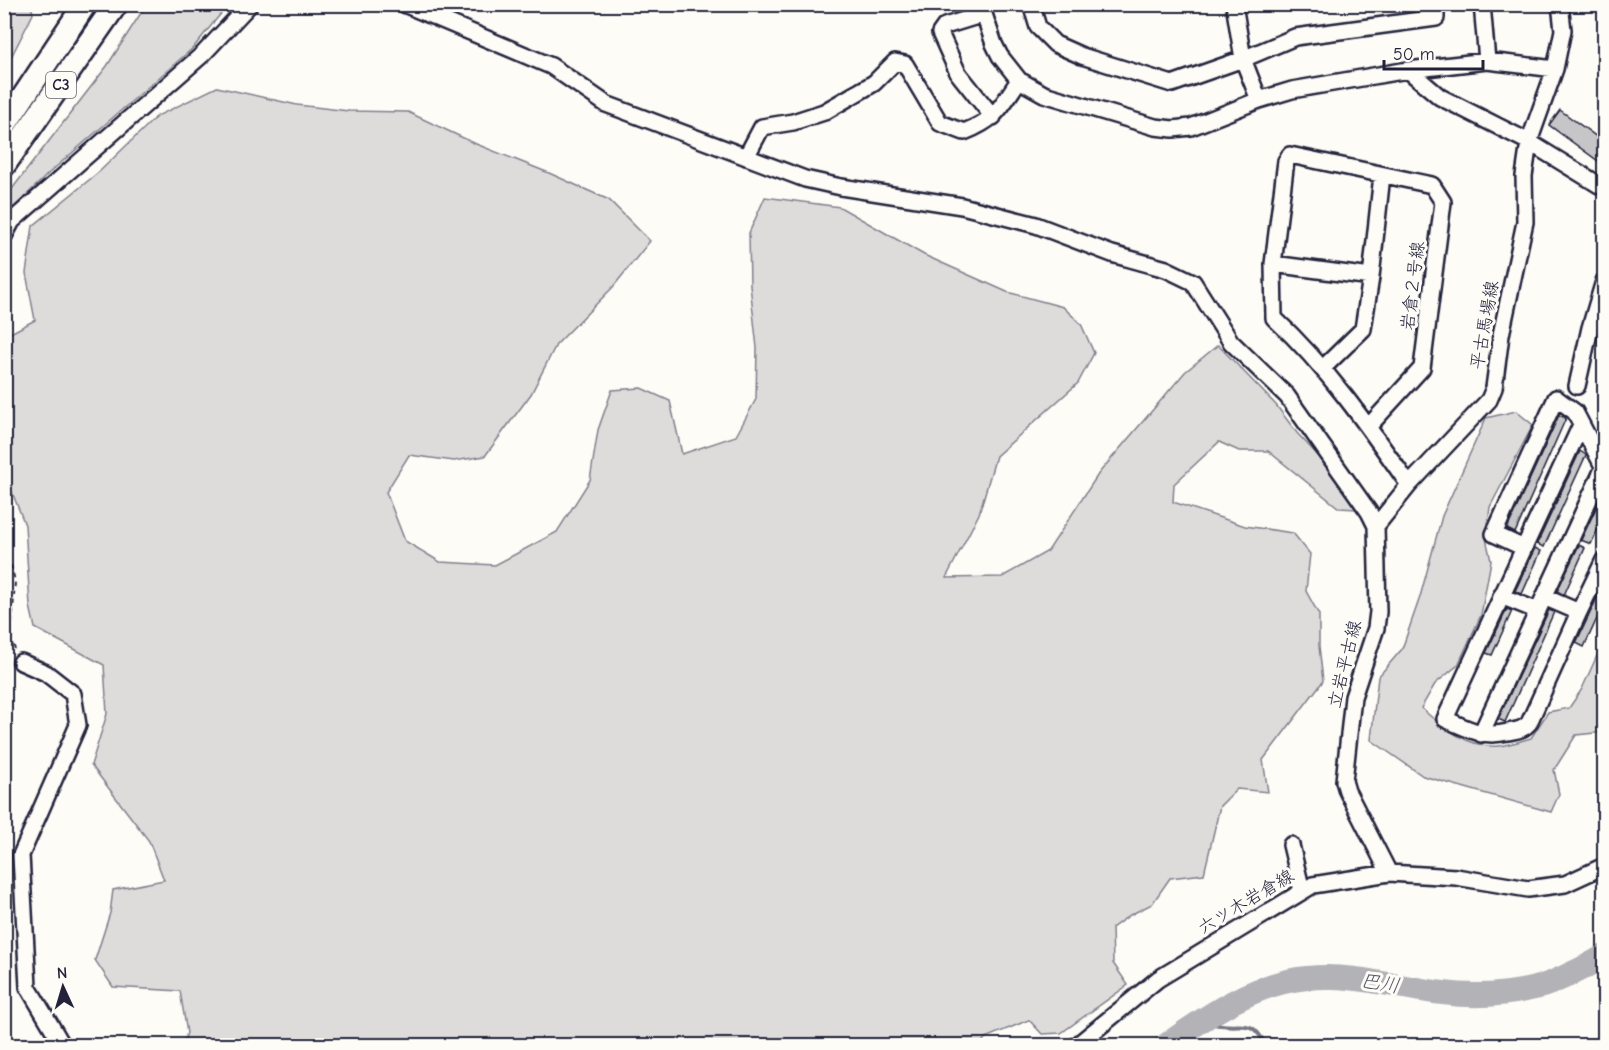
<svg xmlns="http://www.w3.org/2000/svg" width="1609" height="1050" viewBox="0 0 1609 1050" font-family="'Comic Neue','Klee One',sans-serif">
	<rect width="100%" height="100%" fill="#fdfcf7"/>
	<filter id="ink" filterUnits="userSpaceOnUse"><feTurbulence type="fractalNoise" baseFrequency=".0167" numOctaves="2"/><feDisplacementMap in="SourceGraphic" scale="12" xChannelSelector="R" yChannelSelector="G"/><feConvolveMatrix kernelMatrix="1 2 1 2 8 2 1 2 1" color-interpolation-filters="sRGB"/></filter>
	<g filter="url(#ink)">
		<path fill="#dddcdb" stroke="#807f8b" stroke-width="1.5" d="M 5,4 L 31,5 L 33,14 L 5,69 Z
			M 146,5 L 228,5 L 193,48 L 49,173 L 5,216 L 5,198 L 107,66 Z
			M 217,87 L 297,105 L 349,111 L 408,112 L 476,144 L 549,173 L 609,200 L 650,241 L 613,287 L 556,345 L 531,394 L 485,456 L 454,461 L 409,455 L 386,492 L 405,541 L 440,562 L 495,565 L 557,532 L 590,480 L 598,430 L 612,390 L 641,388 L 670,401 L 682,454 L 736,436 L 756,399 L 757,348 L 750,285 L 749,233 L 765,197 L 840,207 L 924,255 L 1007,292 L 1063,307 L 1081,324 L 1094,353 L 1078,383 L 996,456 L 979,514 L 946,578 L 1002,577 L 1048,551 L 1099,473 L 1185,372 L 1218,345 L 1276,405 L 1297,433 L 1335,474 L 1356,509 L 1339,508 L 1268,451 L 1239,451 L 1219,442 L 1174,484 L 1173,502 L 1245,526 L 1293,533 L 1310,554 L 1306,591 L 1319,615 L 1319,646 L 1323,681 L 1263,760 L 1268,792 L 1237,789 L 1220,806 L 1204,874 L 1170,878 L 1152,904 L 1130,915 L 1112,928 L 1113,963 L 1128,985 L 1061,1033 L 1042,1034 L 1029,1020 L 985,1038 L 980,1046 L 182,1046 L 187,1033 L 180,991 L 113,987 L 95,960 L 110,913 L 113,890 L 164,880 L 149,841 L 91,765 L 107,714 L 104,665 L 35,628 L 30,606 L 25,525 L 5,474 L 5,336 L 35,320 L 26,273 L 33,226 L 100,171 L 157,116 Z
			M 1516,411 L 1533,425 L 1490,507 L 1486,538 L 1491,561 L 1481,615 L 1458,665 L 1435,684 L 1421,708 C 1441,726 1469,749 1499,746 C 1509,745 1521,741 1531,738 L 1548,712 L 1569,708 L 1582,689 L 1604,640 L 1604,732 L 1576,735 L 1554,770 L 1559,794 L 1551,812 L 1423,776 L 1371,740 L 1378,677 L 1402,649 L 1420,597 L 1442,516 L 1486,418 Z"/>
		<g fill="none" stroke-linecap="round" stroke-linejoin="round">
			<path stroke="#787885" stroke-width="4" d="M 1197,1017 C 1204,1020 1213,1025 1221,1025 C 1246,1028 1252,1018 1266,1046"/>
			<path stroke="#b2b2b7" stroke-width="24" d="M 1165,1046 C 1208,1015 1254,983 1307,978 C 1353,973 1398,988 1443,993 C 1474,997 1508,995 1539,987 C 1554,983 1590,965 1604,956"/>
		</g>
		<path fill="#c6c6c8" stroke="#22223b" stroke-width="1.5" d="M 1560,110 L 1605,143 L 1605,166 L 1549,125 Z
			M 1559,415 L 1566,418 L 1515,533 L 1507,529 Z
			M 1580,451 L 1586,455 L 1544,547 L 1537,544 Z
			M 1605,489 L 1605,514 L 1591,544 L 1581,540 Z
			M 1579,545 L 1585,548 L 1564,595 L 1557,591 Z
			M 1535,548 L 1541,551 L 1522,594 L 1515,591 Z
			M 1605,581 L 1605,601 L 1584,647 L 1576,643 Z
			M 1507,609 L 1512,611 L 1492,655 L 1486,653 Z
			M 1549,610 L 1554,612 L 1505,722 L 1498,719 Z"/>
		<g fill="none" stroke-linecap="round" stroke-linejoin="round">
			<g stroke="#22223b" stroke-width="20">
				<path id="minor" d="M 404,4 L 551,66 L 606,104 L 805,179 L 841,187 L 962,206 L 1036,225 L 1112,254 L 1166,269 L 1193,282 L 1231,342 L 1287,396 L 1369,512 L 1376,526 L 1378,612 L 1376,628 L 1353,697 L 1344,781 L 1347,791 L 1389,873
					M 985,4 L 984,14 L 994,44 L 1000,56 L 1019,80 L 1044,94 L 1155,127 L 1173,129 L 1191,127 L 1259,100 L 1292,90 L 1408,70 L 1487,61 L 1555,69
					M 1031,4 L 1038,27 L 1055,44 L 1082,56 L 1172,84 L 1243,59 L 1295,37 L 1436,18 L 1436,4
					M 1234,4 L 1243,59 L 1259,100
					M 1482,4 L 1487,61
					M 984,14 L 945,26 L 940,33 L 958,73 L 993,117
					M 1408,70 L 1440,97 L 1529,142 L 1604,188
					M 746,157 L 762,127 L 793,122 L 824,112 L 874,83 L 895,62 L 905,64 L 940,123 L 964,132 C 997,119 1000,108 1019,80
					M 4,236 L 12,221 L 203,54 L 250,4
					M 1273,264 L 1371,277
					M 1323,368 L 1363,329 L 1371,277 L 1382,175
					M 1577,386 L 1590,328 L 1604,281
					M 1369,426 L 1422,368 L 1443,202 L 1432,185 L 1290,155 L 1286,161 L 1273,264 L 1274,318 C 1327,367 1368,426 1409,485
					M 1604,468 L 1575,412 L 1556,398 L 1494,534 L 1524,548 L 1445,719 C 1469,729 1482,738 1508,732 C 1517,730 1523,730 1529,723 L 1579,612 L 1604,560
					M 1376,526 L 1409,485 L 1489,400 L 1494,388 L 1501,335 L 1525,222 L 1524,176 L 1529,142 L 1555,69 L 1563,30 L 1560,4
					M 1524,548 L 1581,425
					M 1501,596 L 1538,611
					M 1544,597 L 1579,612
					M 21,662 L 46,673 L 73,694 L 78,725 L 21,855 L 28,987 L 63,1046
					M 1481,734 L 1604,467
					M 1291,845 L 1302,891
					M 1076,1046 L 1158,979 L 1313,885 L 1389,873 L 1456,877 L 1528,889 L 1565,884 L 1604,866"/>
			</g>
			<g stroke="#22223b" stroke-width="27">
				<path id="highway" d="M 4,126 L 85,4
					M 4,165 L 116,4"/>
			</g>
			<path stroke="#22223b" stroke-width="2" stroke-dasharray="4.5 4.5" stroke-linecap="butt" d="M 4,539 L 15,581 L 11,641 L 16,651"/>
			<use href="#minor" stroke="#fdfcf7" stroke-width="15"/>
			<use href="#highway" stroke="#fdfcf7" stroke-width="22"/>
		</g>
	</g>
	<g text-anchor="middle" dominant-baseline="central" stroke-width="6" stroke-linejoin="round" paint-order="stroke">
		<rect fill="#fdfcf7" stroke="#646373" stroke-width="1.5" x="46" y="72" width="30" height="26" rx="4.5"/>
		<g font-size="16" font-weight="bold" fill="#22223b">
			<text x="61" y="85">C3</text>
		</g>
		<g font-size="18" fill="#22223b" stroke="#fdfcf7">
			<text transform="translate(1413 286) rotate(-83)">岩倉２号線</text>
			<text transform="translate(1485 325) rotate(-80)">平古馬場線</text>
			<text transform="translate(1345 664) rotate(-76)">立岩平古線</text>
			<text transform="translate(1246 902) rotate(-31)">六ツ木岩倉線</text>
		</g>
		<g font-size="20" font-style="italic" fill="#545466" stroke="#fdfcf7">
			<text transform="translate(1380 983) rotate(9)">巴川</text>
		</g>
	</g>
	<rect width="1609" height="1050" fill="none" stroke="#fdfcf7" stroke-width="24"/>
	<rect x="12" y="12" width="1585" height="1026" fill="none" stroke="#22223b" stroke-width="2" filter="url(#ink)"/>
	<g transform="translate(63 987) rotate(356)" stroke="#fdfcf7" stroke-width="4.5" paint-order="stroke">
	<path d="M0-4.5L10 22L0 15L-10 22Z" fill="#22223b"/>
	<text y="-9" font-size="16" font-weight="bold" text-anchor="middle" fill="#22223b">N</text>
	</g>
	<path d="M1384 60v9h99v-9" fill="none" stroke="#22223b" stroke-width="3"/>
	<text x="1393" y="60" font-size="18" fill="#22223b" stroke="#fdfcf7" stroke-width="4.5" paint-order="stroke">50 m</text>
</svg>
